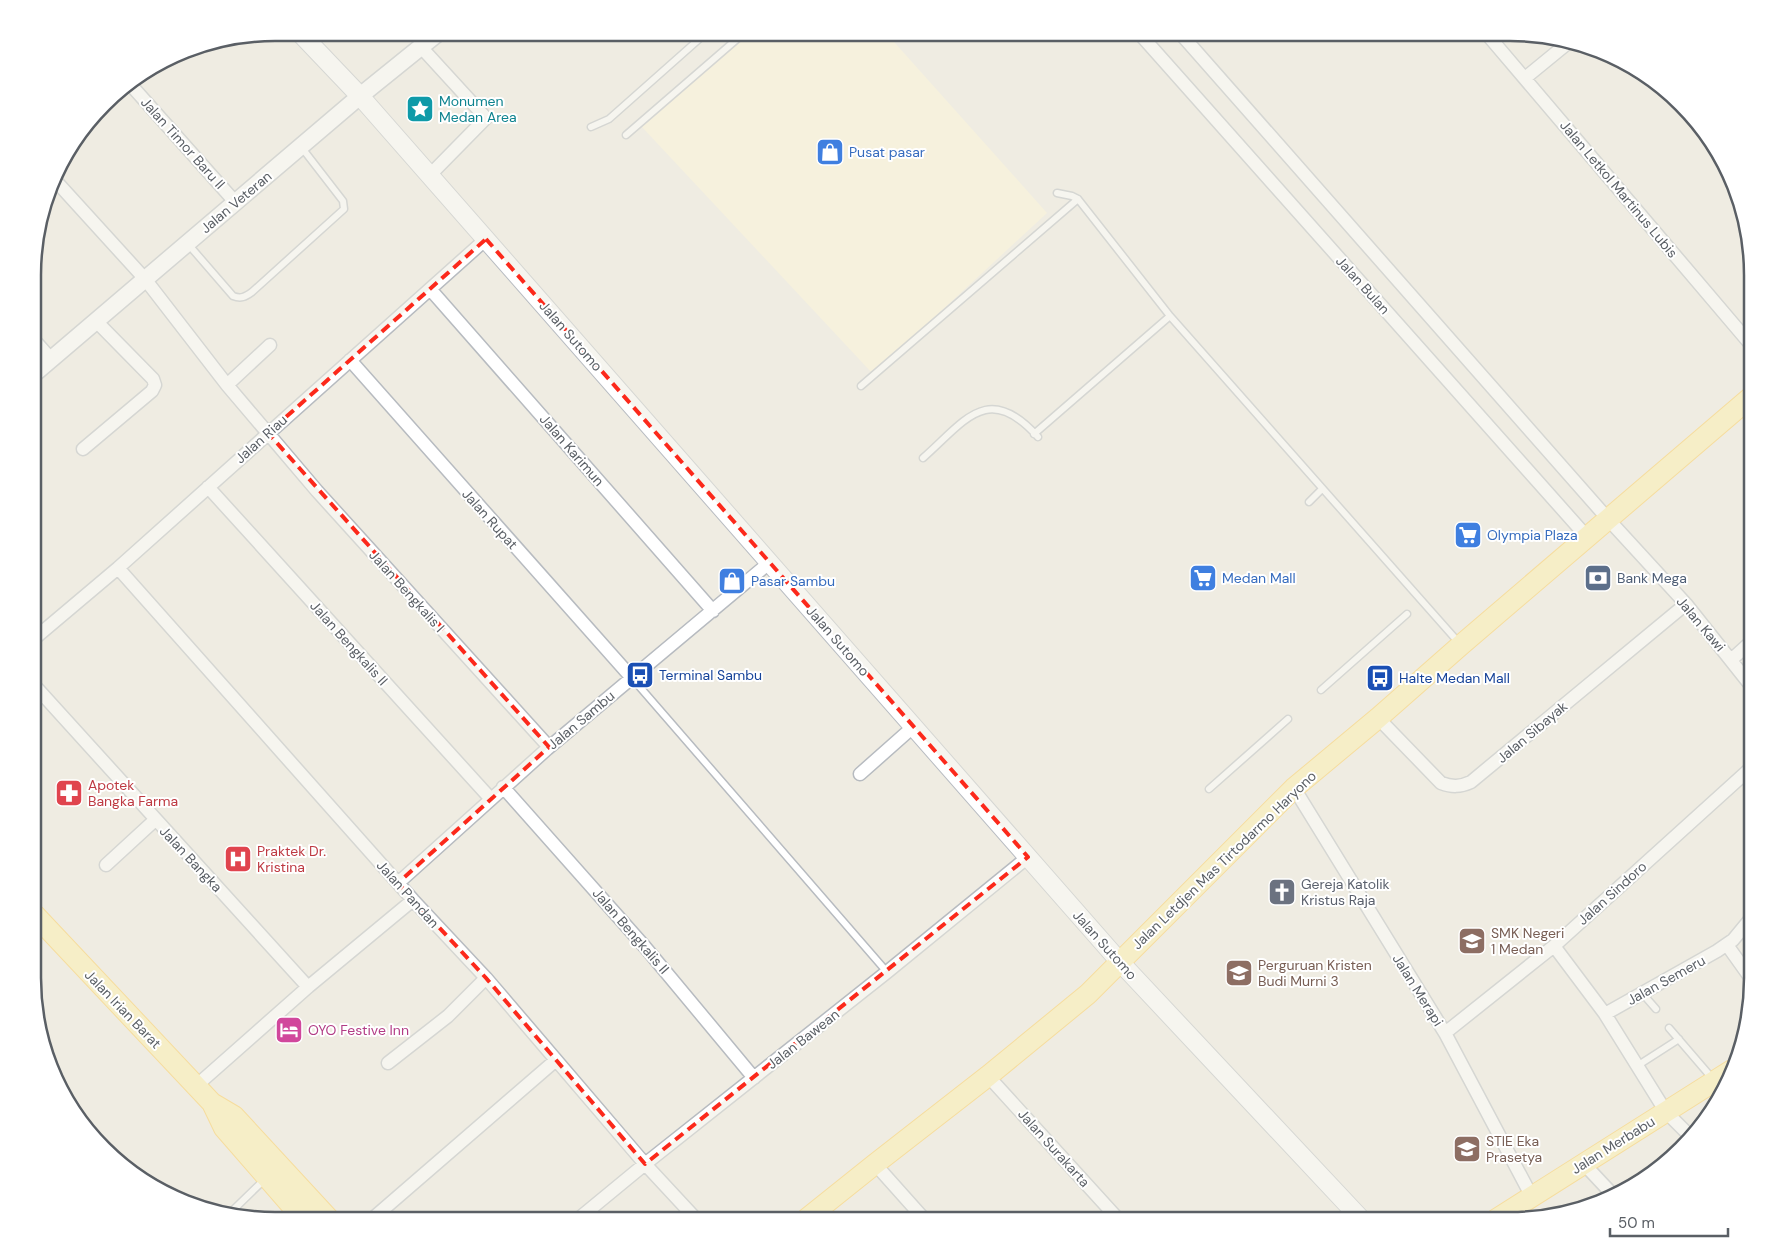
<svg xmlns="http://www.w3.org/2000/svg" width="1785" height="1253" viewBox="0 0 1785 1253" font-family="'DM Sans',sans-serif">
	<rect width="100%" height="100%" fill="#efece2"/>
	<path fill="#fff5d7" d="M 750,33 L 886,33 L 1047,213 L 873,374 L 642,127 Z"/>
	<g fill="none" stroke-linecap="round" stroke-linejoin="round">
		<g stroke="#b7bbc0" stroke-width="9">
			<path id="service" d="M 591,127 L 609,119 L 706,33
				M 626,135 L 744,33
				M 1057,193 L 1072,196 L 1078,199 L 1170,316 L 1460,644
				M 188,244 L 233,296 C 241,299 245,297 252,292 L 344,209 L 343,201 L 302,148
				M 861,386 L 1078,199
				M 1034,434 L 1170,316
				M 923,458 C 965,421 988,381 1038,437
				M 1309,502 L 1322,489
				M 632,678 L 887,972
				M 1321,690 L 1407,614
				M 1209,789 L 1288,719
				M 1642,993 L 1656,1009
				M 1669,1028 L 1712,1078
				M 1637,1066 L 1679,1039
				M 229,1214 L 266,1178"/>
		</g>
		<g stroke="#b7bbc0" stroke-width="15">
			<path id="minor" d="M 1139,33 L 1587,537
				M 1180,33 L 1608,519 L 1686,604 L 1752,687
				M 1486,33 L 1752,346
				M 421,47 L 486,118 L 430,175
				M 1525,78 L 1569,42
				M 130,84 L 236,203
				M 54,179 L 145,279 L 227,385 L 317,491 L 549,747
				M 430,289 L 713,611
				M 35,341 L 51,359
				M 350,360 L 632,678
				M 227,385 L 270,345
				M 83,449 L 152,391 L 155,385 L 153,379 L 96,321
				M 208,487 L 490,798
				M 118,568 L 413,900 L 486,978 L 645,1164 L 697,1220
				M 35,638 L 118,568 L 486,239
				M 1731,660 L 1752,641
				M 35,686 L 308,987
				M 1378,718 L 1441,783 C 1452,787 1460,787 1471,782 L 1686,604
				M 860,774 L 913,727
				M 503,787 L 645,947 L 754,1078
				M 1294,788 L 1445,1033 L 1532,1197
				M 106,865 L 155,820
				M 398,883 L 547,749 L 769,563
				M 1727,945 L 1752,980
				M 1554,946 L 1605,1014 L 1666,1112 L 1690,1136
				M 1605,1014 L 1717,951 L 1733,940 L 1752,917
				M 1445,1033 L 1554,946 L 1752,767
				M 388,1063 L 448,1016 L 486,978
				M 988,1076 L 1119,1220
				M 196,1086 L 308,987 L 413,900
				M 875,1164 L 925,1220
				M 1584,1164 L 1614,1196
				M 371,1220 L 556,1060
				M 577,1220 L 645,1164 L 887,972 L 1028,857"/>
		</g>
		<g stroke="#b7bbc0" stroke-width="19">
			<path id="tertiary" d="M 35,373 L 360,96 L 438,33"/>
		</g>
		<g stroke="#b8bcc2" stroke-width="20">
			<path id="secondary" d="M 300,33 L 360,96 L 1120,962 L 1362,1220"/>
		</g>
		<g stroke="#ffc94b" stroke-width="22">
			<path id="primary" d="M 35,915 L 212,1103 L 234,1116 L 330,1220
				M 212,1103 L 224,1128 L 304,1220
				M 805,1220 L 875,1164 L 988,1076 L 1088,994 L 1294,788 L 1378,718 L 1461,645 L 1752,396
				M 1495,1220 L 1732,1070"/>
		</g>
		<use href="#service" stroke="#fff" stroke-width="6"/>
		<use href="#minor" stroke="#fff" stroke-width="12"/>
		<use href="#tertiary" stroke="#fff" stroke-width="16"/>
		<use href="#secondary" stroke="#fff" stroke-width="18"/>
		<use href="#primary" stroke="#ffefa7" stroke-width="20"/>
	</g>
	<path d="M0 0H1785V1253H0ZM 486,239 L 1028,857 L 645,1164 L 486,978 L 398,883 L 549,747 L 268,433 Z" fill="#efece2" fill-opacity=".55" fill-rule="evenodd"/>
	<path fill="none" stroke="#fc291b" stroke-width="4" stroke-dasharray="10 6" stroke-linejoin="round" d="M 486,239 L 1028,857 L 645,1164 L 486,978 L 398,883 L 549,747 L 268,433 Z"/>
	<defs>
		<g id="sight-square" transform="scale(1.4375)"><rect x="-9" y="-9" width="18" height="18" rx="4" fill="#0f9aa8" stroke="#fff"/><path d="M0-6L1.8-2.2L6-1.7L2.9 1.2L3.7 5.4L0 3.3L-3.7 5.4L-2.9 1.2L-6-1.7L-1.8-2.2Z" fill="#fff"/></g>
		<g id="shop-square" transform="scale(1.4375)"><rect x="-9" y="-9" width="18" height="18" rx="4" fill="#3f7fe0" stroke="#fff"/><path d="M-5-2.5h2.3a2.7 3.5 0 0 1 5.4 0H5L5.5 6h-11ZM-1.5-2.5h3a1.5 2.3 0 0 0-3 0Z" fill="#fff"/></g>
		<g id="supermarket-square" transform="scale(1.4375)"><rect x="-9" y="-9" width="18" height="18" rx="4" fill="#3f7fe0" stroke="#fff"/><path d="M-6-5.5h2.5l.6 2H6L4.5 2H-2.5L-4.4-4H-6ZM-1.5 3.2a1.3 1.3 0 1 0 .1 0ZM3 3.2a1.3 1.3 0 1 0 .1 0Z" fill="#fff"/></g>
		<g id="bank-square" transform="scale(1.4375)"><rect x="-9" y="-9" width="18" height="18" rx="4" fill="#5c6f8a" stroke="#fff"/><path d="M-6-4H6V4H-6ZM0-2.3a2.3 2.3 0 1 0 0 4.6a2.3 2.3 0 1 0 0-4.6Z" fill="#fff"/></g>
		<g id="bus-square" transform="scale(1.4375)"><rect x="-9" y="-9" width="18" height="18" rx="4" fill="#1a4fb4" stroke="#fff"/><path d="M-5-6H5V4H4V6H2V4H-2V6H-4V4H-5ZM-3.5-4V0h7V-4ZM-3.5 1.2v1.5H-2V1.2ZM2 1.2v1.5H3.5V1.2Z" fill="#fff"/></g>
		<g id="pharmacy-square" transform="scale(1.4375)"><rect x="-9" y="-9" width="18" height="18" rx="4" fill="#e0444e" stroke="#fff"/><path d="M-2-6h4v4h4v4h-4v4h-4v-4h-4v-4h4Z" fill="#fff"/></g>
		<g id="hospital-square" transform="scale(1.4375)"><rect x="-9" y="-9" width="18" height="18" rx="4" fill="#e0444e" stroke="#fff"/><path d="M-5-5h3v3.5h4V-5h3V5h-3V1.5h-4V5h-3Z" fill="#fff"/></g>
		<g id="church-square" transform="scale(1.4375)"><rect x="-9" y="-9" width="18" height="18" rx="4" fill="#6b7280" stroke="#fff"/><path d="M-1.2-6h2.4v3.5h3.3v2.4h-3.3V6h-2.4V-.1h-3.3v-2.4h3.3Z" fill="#fff"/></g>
		<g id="school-square" transform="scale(1.4375)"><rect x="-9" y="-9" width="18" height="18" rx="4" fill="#8d6e63" stroke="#fff"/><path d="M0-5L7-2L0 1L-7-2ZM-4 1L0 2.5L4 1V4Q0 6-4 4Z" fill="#fff"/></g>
		<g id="hotel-square" transform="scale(1.4375)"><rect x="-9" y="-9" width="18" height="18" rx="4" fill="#d1479c" stroke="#fff"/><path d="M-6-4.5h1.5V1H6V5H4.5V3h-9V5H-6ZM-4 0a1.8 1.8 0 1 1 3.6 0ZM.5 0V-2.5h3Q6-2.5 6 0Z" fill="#fff"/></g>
		<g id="university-square" transform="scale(1.4375)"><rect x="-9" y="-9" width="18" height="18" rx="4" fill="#8d6e63" stroke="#fff"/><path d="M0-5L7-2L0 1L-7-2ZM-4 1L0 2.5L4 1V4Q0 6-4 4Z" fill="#fff"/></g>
	</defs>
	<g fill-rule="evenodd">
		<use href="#sight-square" x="420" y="109"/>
		<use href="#shop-square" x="830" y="152"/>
		<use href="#supermarket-square" x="1468" y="535"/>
		<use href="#supermarket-square" x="1203" y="578"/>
		<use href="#bank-square" x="1598" y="578"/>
		<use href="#shop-square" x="732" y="581"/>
		<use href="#bus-square" x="640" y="675"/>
		<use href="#bus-square" x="1380" y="678"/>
		<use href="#pharmacy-square" x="69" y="793"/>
		<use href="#hospital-square" x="238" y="859"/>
		<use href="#church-square" x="1282" y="892"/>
		<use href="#school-square" x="1472" y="941"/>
		<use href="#school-square" x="1239" y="973"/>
		<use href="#hotel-square" x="289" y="1030"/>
		<use href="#university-square" x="1467" y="1149"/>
	</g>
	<g text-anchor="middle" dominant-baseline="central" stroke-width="4" stroke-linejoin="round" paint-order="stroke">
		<g font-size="14" fill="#0d838f" stroke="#fff" text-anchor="start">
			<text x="439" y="101">Monumen<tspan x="439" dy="16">Medan Area</tspan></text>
		</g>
		<g font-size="14" fill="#5a5f65" stroke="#fff">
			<text transform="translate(183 143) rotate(48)">Jalan Timor Baru II</text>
			<text transform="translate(1619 189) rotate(50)">Jalan Letkol Martinus Lubis</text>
			<text transform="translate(236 202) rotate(-40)">Jalan Veteran</text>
			<text transform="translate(1363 285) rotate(48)">Jalan Bulan</text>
			<text transform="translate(571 336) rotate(49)">Jalan Sutomo</text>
			<text transform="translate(261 439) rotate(-42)">Jalan Riau</text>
			<text transform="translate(572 450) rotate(49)">Jalan Karimun</text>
			<text transform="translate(490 519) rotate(48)">Jalan Rupat</text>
			<text transform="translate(407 591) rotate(48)">Jalan Bengkalis I</text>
			<text transform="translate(1701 624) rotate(50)">Jalan Kawi</text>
			<text transform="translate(838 641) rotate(49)">Jalan Sutomo</text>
			<text transform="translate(349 643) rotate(48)">Jalan Bengkalis II</text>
			<text transform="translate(581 720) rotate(-40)">Jalan Sambu</text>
			<text transform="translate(1532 732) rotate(-40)">Jalan Sibayak</text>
			<text transform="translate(191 859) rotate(47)">Jalan Bangka</text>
			<text transform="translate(1224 860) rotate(-44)">Jalan Letdjen Mas Tirtodarmo Haryono</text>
			<text transform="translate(1612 893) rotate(-42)">Jalan Sindoro</text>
			<text transform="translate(408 894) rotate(48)">Jalan Pandan</text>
			<text transform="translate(631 931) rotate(49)">Jalan Bengkalis II</text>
			<text transform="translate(1105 945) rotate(48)">Jalan Sutomo</text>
			<text transform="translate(1666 980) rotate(-29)">Jalan Semeru</text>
			<text transform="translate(1418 990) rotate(58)">Jalan Merapi</text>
			<text transform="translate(123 1009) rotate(46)">Jalan Irian Barat</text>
			<text transform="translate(803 1039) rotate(-38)">Jalan Bawean</text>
			<text transform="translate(1613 1145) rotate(-32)">Jalan Merbabu</text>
			<text transform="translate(1054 1148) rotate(48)">Jalan Surakarta</text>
		</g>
		<g font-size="14" fill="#366cbe" stroke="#fff" text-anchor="start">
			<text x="849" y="152">Pusat pasar</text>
			<text x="1487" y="535">Olympia Plaza</text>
			<text x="1222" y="578">Medan Mall</text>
			<text x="751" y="581">Pasar Sambu</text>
		</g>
		<g font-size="14" fill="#4e5e75" stroke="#fff" text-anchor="start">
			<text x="1617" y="578">Bank Mega</text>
		</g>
		<g font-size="14" fill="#164399" stroke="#fff" text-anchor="start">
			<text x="659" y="675">Terminal Sambu</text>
			<text x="1399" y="678">Halte Medan Mall</text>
		</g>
		<g font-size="14" fill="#be3a42" stroke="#fff" text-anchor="start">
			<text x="88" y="785">Apotek<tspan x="88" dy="16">Bangka Farma</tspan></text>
			<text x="257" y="851">Praktek Dr.<tspan x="257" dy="16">Kristina</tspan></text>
		</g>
		<g font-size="14" fill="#5b616d" stroke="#fff" text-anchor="start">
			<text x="1301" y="884">Gereja Katolik<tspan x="1301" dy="16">Kristus Raja</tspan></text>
		</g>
		<g font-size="14" fill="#785e54" stroke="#fff" text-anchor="start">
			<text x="1491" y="933">SMK Negeri<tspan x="1491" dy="16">1 Medan</tspan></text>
			<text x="1258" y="965">Perguruan Kristen<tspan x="1258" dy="16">Budi Murni 3</tspan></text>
			<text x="1486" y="1141">STIE Eka<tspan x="1486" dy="16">Prasetya</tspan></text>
		</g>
		<g font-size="14" fill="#b23c85" stroke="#fff" text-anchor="start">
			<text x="308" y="1030">OYO Festive Inn</text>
		</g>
	</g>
	<path d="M0 0H1785V1253H0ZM275 41H1510A234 234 0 0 1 1744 275V978A234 234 0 0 1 1510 1212H275A234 234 0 0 1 41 978V275A234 234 0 0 1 275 41Z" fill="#fff" fill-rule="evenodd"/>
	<path fill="none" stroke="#5a5f65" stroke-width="2.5" d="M275 41H1510A234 234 0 0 1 1744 275V978A234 234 0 0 1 1510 1212H275A234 234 0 0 1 41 978V275A234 234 0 0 1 275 41Z"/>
	<path d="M1610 1228v8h118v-8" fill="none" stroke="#5a5f65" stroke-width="2.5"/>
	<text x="1618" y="1228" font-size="15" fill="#5a5f65" stroke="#ffffff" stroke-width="4" paint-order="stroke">50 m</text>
</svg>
